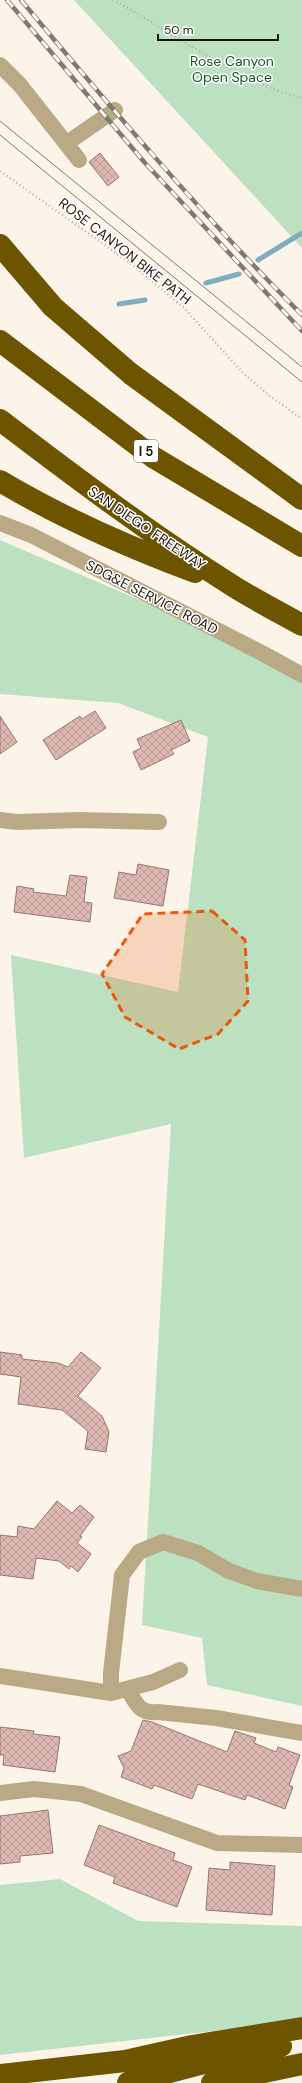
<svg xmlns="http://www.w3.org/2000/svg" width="302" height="2083" viewBox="0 0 302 2083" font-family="'DM Sans',sans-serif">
	<defs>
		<pattern id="building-cross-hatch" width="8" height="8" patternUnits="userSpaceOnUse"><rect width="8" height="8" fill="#ddb8b1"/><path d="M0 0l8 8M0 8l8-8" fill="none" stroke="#bd9d97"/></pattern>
	</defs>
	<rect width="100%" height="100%" fill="#fcf4e9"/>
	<path fill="#bce1c1" d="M 74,0 L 302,0 L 302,248 Z
		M 0,540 L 219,634 L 302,680 L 302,1706 L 207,1685 L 202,1638 L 142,1625 L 171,1124 L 24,1158 L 11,955 L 178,992 L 208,737 L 118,703 L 0,694 Z
		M 60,1879 L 138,1921 L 302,1926 L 302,2021 L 0,2055 L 0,1885 Z"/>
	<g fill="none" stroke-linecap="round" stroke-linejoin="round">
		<path stroke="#7eafc0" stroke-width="5" d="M 258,260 L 302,233
			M 206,283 L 239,274
			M 119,304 L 145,300"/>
	</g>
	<path fill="url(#building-cross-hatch)" stroke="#987670" d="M 100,153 L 119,177 L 108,186 L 89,162 Z
		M 95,711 L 106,728 L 56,760 L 43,740 L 80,716 L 82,719 Z
		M 0,716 L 17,742 L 0,754 Z
		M 181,720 L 190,741 L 171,750 L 174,754 L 141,770 L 133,752 L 141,748 L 137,739 Z
		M 138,864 L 169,870 L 163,906 L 114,898 L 119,872 L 136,875 Z
		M 70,875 L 87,877 L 84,902 L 92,903 L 90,922 L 14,912 L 17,886 L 34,889 L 33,892 L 66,896 Z
		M 0,1352 L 22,1355 L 22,1359 L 58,1363 L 68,1367 L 81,1352 L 101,1368 L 78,1396 L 102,1416 L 109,1432 L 106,1452 L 85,1449 L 88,1431 L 62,1410 L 18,1404 L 21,1377 L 0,1374 Z
		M 57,1501 L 72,1513 L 80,1505 L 94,1517 L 80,1536 L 82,1537 L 77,1543 L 91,1554 L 78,1572 L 71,1566 L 69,1569 L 59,1561 L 36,1558 L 33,1579 L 0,1575 L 0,1535 L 17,1537 L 18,1526 L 34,1529 Z
		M 143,1720 L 152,1722 L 227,1752 L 235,1731 L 256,1738 L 254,1743 L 276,1752 L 278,1747 L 300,1755 L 289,1785 L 293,1787 L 285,1809 L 247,1795 L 245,1800 L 198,1784 L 192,1799 L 154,1785 L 152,1789 L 121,1777 L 124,1768 L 118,1756 L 131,1751 Z
		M 0,1727 L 34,1731 L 33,1734 L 60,1737 L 55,1772 L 3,1765 L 4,1755 L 0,1755 Z
		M 48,1810 L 53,1853 L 20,1856 L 20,1862 L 0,1864 L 0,1816 Z
		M 99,1825 L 175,1853 L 173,1860 L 192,1867 L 177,1907 L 113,1883 L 115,1877 L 84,1865 Z
		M 230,1862 L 275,1866 L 272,1915 L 206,1910 L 209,1868 L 230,1870 Z"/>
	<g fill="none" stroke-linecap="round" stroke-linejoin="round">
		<path stroke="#b6aea3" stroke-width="2.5" stroke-dasharray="1 3" stroke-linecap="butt" d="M 113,0 C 173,32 237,82 302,98
			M 0,171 L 133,265 L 184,308 L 243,373 L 270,396 L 302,419"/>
		<path stroke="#b9aa85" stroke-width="16" d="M 0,65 L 20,85 L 79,160
			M 67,143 L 115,110
			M 0,523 L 31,535 L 262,653 L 302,675
			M 0,820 L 17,822 L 80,820 L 159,822
			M 0,1676 L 111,1693 L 153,1682 L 180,1670
			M 128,1690 C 137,1704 139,1714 158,1712 L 216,1718 L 302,1733
			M 111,1693 L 111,1673 L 122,1575 L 139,1552 L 163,1542 L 198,1553 L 229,1571 L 257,1581 L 302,1589
			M 0,1793 L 34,1789 L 81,1794 L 217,1843 L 302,1845"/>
		<path stroke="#6d5500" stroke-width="22" d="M 0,245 L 53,307 L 131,374 L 302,499
			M 0,341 L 153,457 L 302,546
			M 0,420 C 76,478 152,535 233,586 C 255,600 279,612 302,625
			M 0,481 C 62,518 128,547 195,572
			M 0,2075 L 125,2061 L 192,2046 L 302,2028
			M 128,2083 L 215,2060 L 281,2046
			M 212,2083 L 302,2064"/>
		<path stroke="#817a6f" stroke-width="1" d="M 0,121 L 302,367
			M 0,135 L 302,382"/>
		<g stroke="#817a6f" stroke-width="4.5">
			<path id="rail" d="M 7,0 L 145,163 L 302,331
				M 21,0 C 111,108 203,216 302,315"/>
		</g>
		<use href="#rail" stroke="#fff" stroke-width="3" stroke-dasharray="9" stroke-linecap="butt"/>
	</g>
	<path fill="#e8590c" fill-opacity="0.2" stroke="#e8590c" stroke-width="3" stroke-dasharray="8 5" stroke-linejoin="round" d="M 212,911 L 245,940 L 248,1001 L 218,1034 L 179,1049 L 125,1017 L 102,974 L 143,914 Z"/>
	<g text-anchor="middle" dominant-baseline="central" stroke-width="3" stroke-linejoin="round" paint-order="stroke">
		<rect fill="#fff" stroke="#605b54" stroke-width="1" x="134" y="440" width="24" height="22" rx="3"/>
		<g font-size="13" font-weight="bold" fill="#1c150b">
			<text x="146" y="451">I 5</text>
		</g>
		<g font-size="14" fill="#1b522a" stroke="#fff">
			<text x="232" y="61">Rose Canyon<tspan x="232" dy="16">Open Space</tspan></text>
		</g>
		<g font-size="14" fill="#1c150b" stroke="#fff">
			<text transform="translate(125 251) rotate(38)">ROSE CANYON BIKE PATH</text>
			<text transform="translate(147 528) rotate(34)">SAN DIEGO FREEWAY</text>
			<text transform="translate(152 597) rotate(27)">SDG&amp;E SERVICE ROAD</text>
		</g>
	</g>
	<path d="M158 34v6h120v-6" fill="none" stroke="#1c150b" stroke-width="2"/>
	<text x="164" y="34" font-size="12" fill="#1c150b" stroke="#ffffff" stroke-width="3" paint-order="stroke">50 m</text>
</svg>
